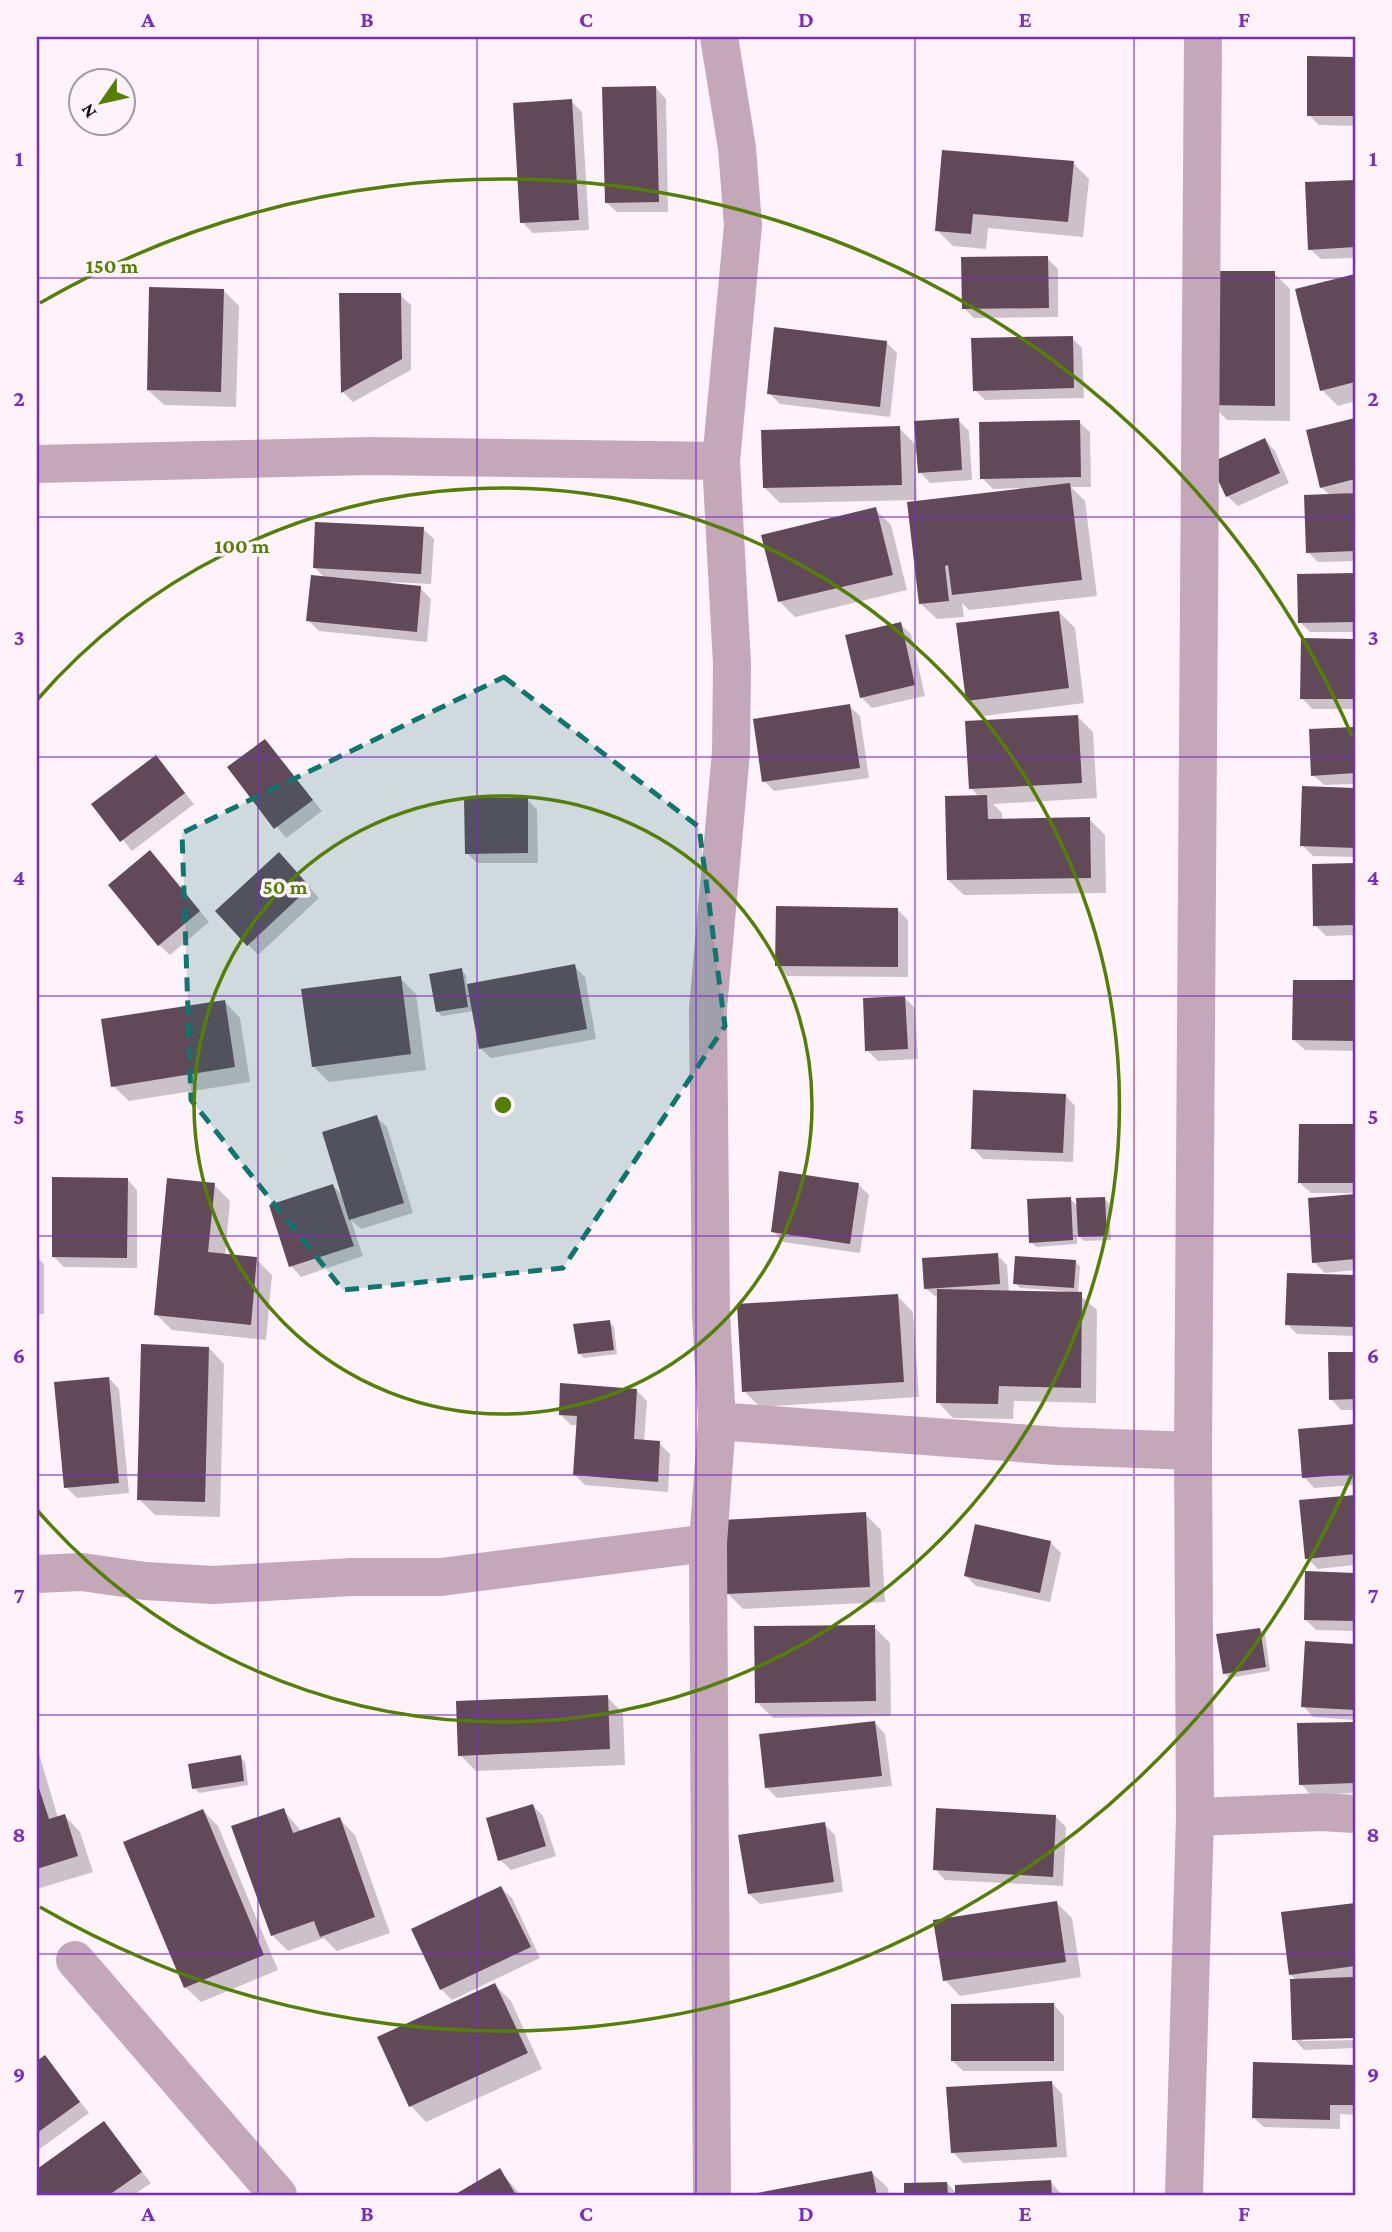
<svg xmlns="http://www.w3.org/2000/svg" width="1392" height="2232" viewBox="0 0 1392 2232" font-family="'Crimson Pro',serif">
	<rect width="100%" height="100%" fill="#fff2fa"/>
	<path fill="#0003" d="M 1309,58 L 1355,59 L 1355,126 L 1319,125 L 1309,115 Z
		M 656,88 L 666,99 L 668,212 L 617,212 L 606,202 Z
		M 571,101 L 582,112 L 589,230 L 533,233 L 522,222 Z
		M 1073,163 L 1089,179 L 1083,237 L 988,228 L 986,249 L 953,246 L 937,230 Z
		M 1355,182 L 1355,258 L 1321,259 L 1310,249 L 1307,184 Z
		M 37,207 L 39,243 L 37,243 Z
		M 1047,258 L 1058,269 L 1058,317 L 974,318 L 964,308 Z
		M 1274,273 L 1290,289 L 1290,421 L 1227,420 L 1211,404 Z
		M 1355,276 L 1355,401 L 1338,406 L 1322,390 L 1297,290 Z
		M 223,290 L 239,306 L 236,407 L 164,405 L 148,390 Z
		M 400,295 L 411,305 L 411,370 L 353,402 L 343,392 Z
		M 1072,338 L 1082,348 L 1084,398 L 985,400 L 975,390 Z
		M 886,342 L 897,353 L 890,417 L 780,404 L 769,393 Z
		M 958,420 L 969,431 L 972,480 L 930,483 L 920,472 L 918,454 L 915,454 L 917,500 L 780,503 L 765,488 L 899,428 L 918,447 Z
		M 1355,420 L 1355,492 L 1347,494 L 1355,495 L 1355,561 L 1318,562 L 1308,552 L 1331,496 L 1321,487 L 1308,431 Z
		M 1079,422 L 1090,432 L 1091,487 L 1071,487 L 1085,501 L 1097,596 L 969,610 L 962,603 L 964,617 L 937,619 L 921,604 L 909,503 L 1019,491 L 1018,488 L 993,489 L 982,478 Z
		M 1265,440 L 1275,451 L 1289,483 L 1238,506 L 1227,496 Z
		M 875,509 L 891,525 L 907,590 L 795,617 L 780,602 Z
		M 423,529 L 434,539 L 431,584 L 391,582 L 391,585 L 420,588 L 431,599 L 427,642 L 319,631 L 308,620 L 325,578 L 315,568 Z
		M 1299,575 L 1355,575 L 1355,632 L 1310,632 L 1300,622 Z
		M 1059,612 L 1075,628 L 1084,703 L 984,716 L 968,700 Z
		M 900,624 L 911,634 L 925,696 L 872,708 L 861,697 Z
		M 1302,640 L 1355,641 L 1355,709 L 1312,709 L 1302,698 Z
		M 849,706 L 860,716 L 869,778 L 774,791 L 764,781 Z
		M 1077,716 L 1093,732 L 1097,798 L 993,804 L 1002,813 L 1002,820 L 1089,819 L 1105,835 L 1106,893 L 964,895 L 948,880 L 979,797 L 971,788 Z
		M 1355,729 L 1355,784 L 1324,785 L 1313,775 L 1311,731 Z
		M 265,741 L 322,811 L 286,838 L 230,767 Z
		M 156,757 L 194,804 L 132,851 L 94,804 Z
		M 1304,788 L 1355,790 L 1355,857 L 1313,856 L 1302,845 Z
		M 527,799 L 537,810 L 538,863 L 477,863 L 467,853 Z
		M 160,863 L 209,922 L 170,955 L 159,945 Z
		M 289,865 L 319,898 L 258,955 L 248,944 Z
		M 1355,865 L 1355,935 L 1326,936 L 1315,925 L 1314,866 Z
		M 897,909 L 908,920 L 908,977 L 787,976 L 777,965 Z
		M 574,966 L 585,977 L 596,1039 L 491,1058 L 480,1048 L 474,1011 L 442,1016 L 437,1011 L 461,970 L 466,975 L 467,986 Z
		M 400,978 L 416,994 L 426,1070 L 329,1082 L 313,1066 Z
		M 1295,982 L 1355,982 L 1355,1051 L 1305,1050 L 1294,1040 Z
		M 905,998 L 915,1008 L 918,1059 L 878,1061 L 867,1050 Z
		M 225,1002 L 240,1018 L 250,1082 L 129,1101 L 113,1086 Z
		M 1065,1095 L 1075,1106 L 1073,1162 L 983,1159 L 973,1148 Z
		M 376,1117 L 387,1127 L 413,1213 L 361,1229 L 351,1220 L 363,1256 L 301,1277 L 291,1266 L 333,1186 L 343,1196 Z
		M 1300,1126 L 1355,1126 L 1355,1193 L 1311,1193 L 1300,1183 Z
		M 127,1179 L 137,1190 L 137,1268 L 64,1267 L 54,1257 Z
		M 858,1184 L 869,1195 L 860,1253 L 783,1242 L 773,1231 Z
		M 214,1185 L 230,1201 L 225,1256 L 256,1259 L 272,1275 L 266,1340 L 172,1330 L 156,1314 Z
		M 1354,1196 L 1355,1270 L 1325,1273 L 1314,1262 Z
		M 1104,1198 L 1109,1203 L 1111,1240 L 1084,1241 L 1077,1234 L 1077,1244 L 1036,1247 L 1031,1242 L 1070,1199 L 1078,1206 Z
		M 997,1255 L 1007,1265 L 1009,1293 L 1064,1294 L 1064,1291 L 1020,1288 L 1015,1283 L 1075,1262 L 1080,1266 L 1078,1294 L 1097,1310 L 1096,1403 L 1014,1401 L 1013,1419 L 953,1418 L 938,1402 L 939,1299 L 926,1289 Z
		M 37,1257 L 44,1264 L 44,1314 L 37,1314 Z
		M 1288,1275 L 1355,1277 L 1355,1336 L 1297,1334 L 1287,1324 Z
		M 897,1296 L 913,1312 L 919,1397 L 760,1407 L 744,1391 Z
		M 609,1322 L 614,1327 L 617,1354 L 584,1358 L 579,1353 Z
		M 209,1348 L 224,1364 L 220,1517 L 155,1515 L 139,1499 Z
		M 1329,1354 L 1355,1354 L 1355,1410 L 1341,1410 L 1331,1399 Z
		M 109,1378 L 119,1389 L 129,1493 L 77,1498 L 66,1487 Z
		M 637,1391 L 647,1401 L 644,1442 L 659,1443 L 670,1454 L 668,1492 L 585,1485 L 575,1475 L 578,1425 L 571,1425 L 560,1414 Z
		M 1355,1426 L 1355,1485 L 1314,1488 L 1304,1477 L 1300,1431 Z
		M 1355,1496 L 1355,1565 L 1318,1569 L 1307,1558 L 1301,1502 Z
		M 865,1514 L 881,1530 L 885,1602 L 743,1609 L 727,1593 Z
		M 1050,1542 L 1061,1553 L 1050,1602 L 976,1586 L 966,1576 Z
		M 1306,1573 L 1355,1574 L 1355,1631 L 1316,1630 L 1305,1619 Z
		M 874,1627 L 890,1643 L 891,1716 L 773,1718 L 757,1702 Z
		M 1260,1629 L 1265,1634 L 1270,1671 L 1229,1678 L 1225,1673 Z
		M 1306,1643 L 1355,1646 L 1355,1720 L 1313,1717 L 1303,1706 Z
		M 607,1697 L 623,1713 L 625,1765 L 476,1771 L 460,1755 Z
		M 875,1723 L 885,1734 L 892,1786 L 777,1798 L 767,1788 Z
		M 1355,1723 L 1355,1793 L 1311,1795 L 1301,1784 L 1299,1725 Z
		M 37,1747 L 58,1818 L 65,1816 L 80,1832 L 93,1872 L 37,1889 Z
		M 240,1757 L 245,1762 L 248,1785 L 199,1793 L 194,1788 Z
		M 533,1806 L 543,1816 L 556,1856 L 511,1870 L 500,1860 Z
		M 283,1810 L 302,1832 L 339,1819 L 355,1835 L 390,1933 L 337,1951 L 324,1938 L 288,1951 L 272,1935 Z
		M 203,1811 L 218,1826 L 278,1970 L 201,2002 L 185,1987 Z
		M 1055,1816 L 1066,1827 L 1063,1886 L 945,1880 L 935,1869 Z
		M 824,1824 L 835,1835 L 843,1892 L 760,1904 L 749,1894 Z
		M 501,1888 L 512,1898 L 540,1958 L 452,2000 L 441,1989 Z
		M 1056,1902 L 1072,1918 L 1081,1977 L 960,1996 L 945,1980 Z
		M 1355,1905 L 1355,2036 L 1302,2038 L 1302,2041 L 1355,2040 L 1355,2048 L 1304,2050 L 1294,2039 L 1297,1981 L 1290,1974 L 1283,1914 Z
		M 495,1985 L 511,2001 L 542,2069 L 426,2122 L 411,2106 Z
		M 1054,2005 L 1064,2016 L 1064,2071 L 963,2071 L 953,2061 Z
		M 45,2057 L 89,2113 L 37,2151 L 37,2063 Z
		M 1254,2064 L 1355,2066 L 1355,2115 L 1340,2114 L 1340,2129 L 1264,2127 L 1253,2117 Z
		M 1052,2083 L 1062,2094 L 1067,2157 L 963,2163 L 953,2152 Z
		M 104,2123 L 151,2183 L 134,2195 L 37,2195 L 37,2171 Z
		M 499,2170 L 521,2195 L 457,2195 Z
		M 872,2173 L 888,2188 L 889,2195 L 756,2195 Z
		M 1051,2182 L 1062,2195 L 906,2195 L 906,2185 L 947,2183 L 957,2194 Z"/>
	<path fill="#624959" d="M 1307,56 L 1355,57 L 1355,116 L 1307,116 Z
		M 656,86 L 659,202 L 605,203 L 602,87 Z
		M 572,99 L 579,220 L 520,223 L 513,103 Z
		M 942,150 L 1074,161 L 1068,222 L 973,214 L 971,234 L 935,231 Z
		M 1355,180 L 1355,247 L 1308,250 L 1305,182 Z
		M 1048,256 L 1049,308 L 962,309 L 961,257 Z
		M 1210,271 L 1275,271 L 1275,406 L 1209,405 Z
		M 1355,274 L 1355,382 L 1320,391 L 1295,289 Z
		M 149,287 L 224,289 L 221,392 L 147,390 Z
		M 339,293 L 401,293 L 402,359 L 341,393 Z
		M 774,327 L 887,341 L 880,407 L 767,394 Z
		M 1073,336 L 1074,388 L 973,391 L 971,338 Z
		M 959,418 L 962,470 L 918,473 L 914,421 Z
		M 1355,418 L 1355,479 L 1320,488 L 1306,430 Z
		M 1080,420 L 1081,477 L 980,479 L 979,422 Z
		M 900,426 L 902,485 L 763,488 L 761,430 Z
		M 1265,438 L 1280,473 L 1226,497 L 1210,463 Z
		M 1070,483 L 1082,580 L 952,595 L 948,565 L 945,566 L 949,601 L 919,604 L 907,502 Z
		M 1355,493 L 1355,551 L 1306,553 L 1304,495 Z
		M 876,507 L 893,575 L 778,602 L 761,535 Z
		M 315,522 L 424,527 L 421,574 L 313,568 Z
		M 1355,573 L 1355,622 L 1298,623 L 1297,574 Z
		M 311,575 L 421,586 L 417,632 L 306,621 Z
		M 1059,611 L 1069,688 L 966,701 L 956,623 Z
		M 901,622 L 915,685 L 860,698 L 845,635 Z
		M 1301,638 L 1355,639 L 1355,699 L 1300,699 Z
		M 850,704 L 860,768 L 762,782 L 753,719 Z
		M 1078,715 L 1082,783 L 969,789 L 965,721 Z
		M 1355,727 L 1355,773 L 1311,776 L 1309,729 Z
		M 265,739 L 313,800 L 274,829 L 227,767 Z
		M 156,755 L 185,793 L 120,842 L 91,804 Z
		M 1302,786 L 1355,788 L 1355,848 L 1300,846 Z
		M 987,795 L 988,819 L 1090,817 L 1091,878 L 947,880 L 945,796 Z
		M 464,798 L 528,798 L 528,853 L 465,854 Z
		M 150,850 L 200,911 L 158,946 L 108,885 Z
		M 279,852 L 310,887 L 247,946 L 215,911 Z
		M 1355,863 L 1355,925 L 1313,926 L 1312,864 Z
		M 776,906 L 898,908 L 898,967 L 775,966 Z
		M 575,964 L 587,1029 L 479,1049 L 467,984 Z
		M 462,968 L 468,1007 L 436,1012 L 429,974 Z
		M 401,976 L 411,1054 L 312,1067 L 301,989 Z
		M 1293,980 L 1355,980 L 1355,1041 L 1292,1040 Z
		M 905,996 L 908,1049 L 865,1051 L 863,998 Z
		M 225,1000 L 235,1067 L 111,1087 L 101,1019 Z
		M 973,1090 L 1066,1094 L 1063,1153 L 971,1149 Z
		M 377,1115 L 404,1203 L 349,1220 L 322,1132 Z
		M 1299,1124 L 1355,1124 L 1355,1183 L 1298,1183 Z
		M 779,1171 L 859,1183 L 850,1244 L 771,1232 Z
		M 52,1177 L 128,1178 L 127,1258 L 52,1257 Z
		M 167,1178 L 215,1183 L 208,1252 L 257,1257 L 251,1325 L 154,1315 Z
		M 333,1184 L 354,1246 L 289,1267 L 269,1205 Z
		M 1355,1194 L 1355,1259 L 1312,1263 L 1308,1198 Z
		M 1071,1197 L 1073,1240 L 1029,1243 L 1027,1199 Z
		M 1105,1197 L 1107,1236 L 1078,1237 L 1076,1198 Z
		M 998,1253 L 1000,1284 L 924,1289 L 922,1258 Z
		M 1015,1256 L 1076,1260 L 1074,1288 L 1013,1284 Z
		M 1287,1273 L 1355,1275 L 1355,1327 L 1285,1325 Z
		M 937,1289 L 1082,1292 L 1081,1388 L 999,1386 L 998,1404 L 936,1403 Z
		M 898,1294 L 904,1382 L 742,1392 L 737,1304 Z
		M 610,1320 L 614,1350 L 578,1354 L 573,1324 Z
		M 141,1344 L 209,1347 L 205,1502 L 137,1500 Z
		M 1328,1352 L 1355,1352 L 1355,1399 L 1329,1400 Z
		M 109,1377 L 119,1483 L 64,1488 L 54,1382 Z
		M 560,1383 L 637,1389 L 634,1439 L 660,1441 L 658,1482 L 573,1475 L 577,1416 L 559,1415 Z
		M 1355,1424 L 1355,1474 L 1302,1478 L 1298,1429 Z
		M 1355,1495 L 1355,1554 L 1305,1559 L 1299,1500 Z
		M 866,1512 L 870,1587 L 726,1594 L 721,1520 Z
		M 975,1524 L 1051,1541 L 1040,1593 L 964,1576 Z
		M 1305,1571 L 1355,1573 L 1355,1621 L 1304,1620 Z
		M 875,1625 L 876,1701 L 755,1703 L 754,1626 Z
		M 1260,1628 L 1266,1667 L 1223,1674 L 1216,1634 Z
		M 1305,1641 L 1355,1644 L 1355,1710 L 1301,1707 Z
		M 608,1695 L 610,1749 L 458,1756 L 456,1701 Z
		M 875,1721 L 882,1776 L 765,1788 L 759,1734 Z
		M 1355,1722 L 1355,1783 L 1299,1785 L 1297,1723 Z
		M 241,1755 L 244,1781 L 192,1789 L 188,1764 Z
		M 37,1782 L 49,1819 L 65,1814 L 78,1856 L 37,1869 Z
		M 533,1804 L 546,1846 L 498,1861 L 486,1818 Z
		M 284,1808 L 293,1833 L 340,1817 L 375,1917 L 320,1937 L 314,1921 L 271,1936 L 231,1826 Z
		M 936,1808 L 1056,1815 L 1053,1877 L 933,1870 Z
		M 203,1809 L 264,1955 L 184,1988 L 123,1842 Z
		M 825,1822 L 834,1882 L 748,1894 L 738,1835 Z
		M 501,1886 L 531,1947 L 440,1990 L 411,1929 Z
		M 1057,1901 L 1066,1962 L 943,1981 L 933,1920 Z
		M 1355,1903 L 1355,1966 L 1289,1975 L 1281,1912 Z
		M 1355,1977 L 1355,2038 L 1292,2040 L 1290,1979 Z
		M 495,1983 L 528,2053 L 409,2107 L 377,2037 Z
		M 1054,2003 L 1054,2061 L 951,2061 L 951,2004 Z
		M 45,2055 L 80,2102 L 37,2133 L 37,2061 Z
		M 1253,2062 L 1355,2065 L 1355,2105 L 1330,2105 L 1330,2120 L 1252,2118 Z
		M 1052,2081 L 1057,2147 L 951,2153 L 946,2087 Z
		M 104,2121 L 142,2172 L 109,2195 L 37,2195 L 37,2169 Z
		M 500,2168 L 516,2195 L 454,2195 Z
		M 872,2171 L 877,2195 L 752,2195 L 752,2194 Z
		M 1051,2180 L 1052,2195 L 955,2195 L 955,2185 Z
		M 947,2182 L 948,2195 L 904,2195 L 904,2183 Z"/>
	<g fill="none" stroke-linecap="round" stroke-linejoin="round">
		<path stroke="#c4a8b9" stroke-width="38" d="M 37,464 L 369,456 L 721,461
			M 717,1421 L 1058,1446 L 1193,1451
			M 37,1574 L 82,1572 L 145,1581 L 213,1585 L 352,1577 L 441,1577 L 708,1543
			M 1195,1817 L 1321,1812 L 1355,1814
			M 75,1960 L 278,2195
			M 712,2195 L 708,1543 L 717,1421 L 711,1314 L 708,1009 L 731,752 L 732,664 L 721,461 L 743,225 L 737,148 L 719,37
			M 1184,2195 L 1195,1817 L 1193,1451 L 1203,37"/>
	</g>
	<path fill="#0f766e" fill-opacity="0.2" stroke="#0f766e" stroke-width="5" stroke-dasharray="14 9" stroke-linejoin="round" d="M 504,677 L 699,827 L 725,1026 L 563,1268 L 343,1290 L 191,1100 L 182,833 Z"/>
	<path fill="none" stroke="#7b2cbf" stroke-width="2" stroke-opacity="0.55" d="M 258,37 L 258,2195M 477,37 L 477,2195M 696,37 L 696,2195M 915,37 L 915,2195M 1134,37 L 1134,2195M 37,278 L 1355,278M 37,517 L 1355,517M 37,757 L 1355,757M 37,996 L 1355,996M 37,1236 L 1355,1236M 37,1475 L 1355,1475M 37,1715 L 1355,1715M 37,1954 L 1355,1954"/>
	<g fill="none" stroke="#537f05" stroke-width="3.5">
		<circle cx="503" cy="1105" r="309"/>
		<path d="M37 700A617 617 0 1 1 37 1510"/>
		<path d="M1352 1474A926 926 0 0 1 40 1907M40 303A926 926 0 0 1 1352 736"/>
	</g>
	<circle cx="503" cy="1105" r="10" fill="#537f05" stroke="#fff2fa" stroke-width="3.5"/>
	<g font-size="21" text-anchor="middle" font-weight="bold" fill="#537f05" stroke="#fff2fa" stroke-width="7" stroke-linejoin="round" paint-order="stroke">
		<text x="112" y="273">150 m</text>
		<text x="242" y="553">100 m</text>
		<text x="285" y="894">50 m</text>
	</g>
	<rect width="1392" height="2232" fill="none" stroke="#fff2fa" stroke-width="77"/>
	<g transform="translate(102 102) rotate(236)"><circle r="33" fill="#fff2fa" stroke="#a3989f" stroke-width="2"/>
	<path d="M0-5L12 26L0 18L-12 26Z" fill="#537f05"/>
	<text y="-10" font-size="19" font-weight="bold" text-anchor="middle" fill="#1a1017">N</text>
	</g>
	<rect x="38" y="38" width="1316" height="2156" fill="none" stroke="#7b2cbf" stroke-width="2.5"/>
	<g font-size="23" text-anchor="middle" font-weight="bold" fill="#7b2cbf">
		<text x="148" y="27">A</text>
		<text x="367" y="27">B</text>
		<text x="586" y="27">C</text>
		<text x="806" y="27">D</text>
		<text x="1025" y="27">E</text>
		<text x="1244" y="27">F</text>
		<text x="19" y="166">1</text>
		<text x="1373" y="166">1</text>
		<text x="19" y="406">2</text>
		<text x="1373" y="406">2</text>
		<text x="19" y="645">3</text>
		<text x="1373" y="645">3</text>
		<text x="19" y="885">4</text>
		<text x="1373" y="885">4</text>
		<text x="19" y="1124">5</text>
		<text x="1373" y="1124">5</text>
		<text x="19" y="1363">6</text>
		<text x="1373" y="1363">6</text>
		<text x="19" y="1603">7</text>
		<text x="1373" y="1603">7</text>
		<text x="19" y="1842">8</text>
		<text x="1373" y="1842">8</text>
		<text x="19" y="2082">9</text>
		<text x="1373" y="2082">9</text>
		<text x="148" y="2221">A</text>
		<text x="367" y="2221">B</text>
		<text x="586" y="2221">C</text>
		<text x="806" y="2221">D</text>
		<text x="1025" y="2221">E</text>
		<text x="1244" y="2221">F</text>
	</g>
</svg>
